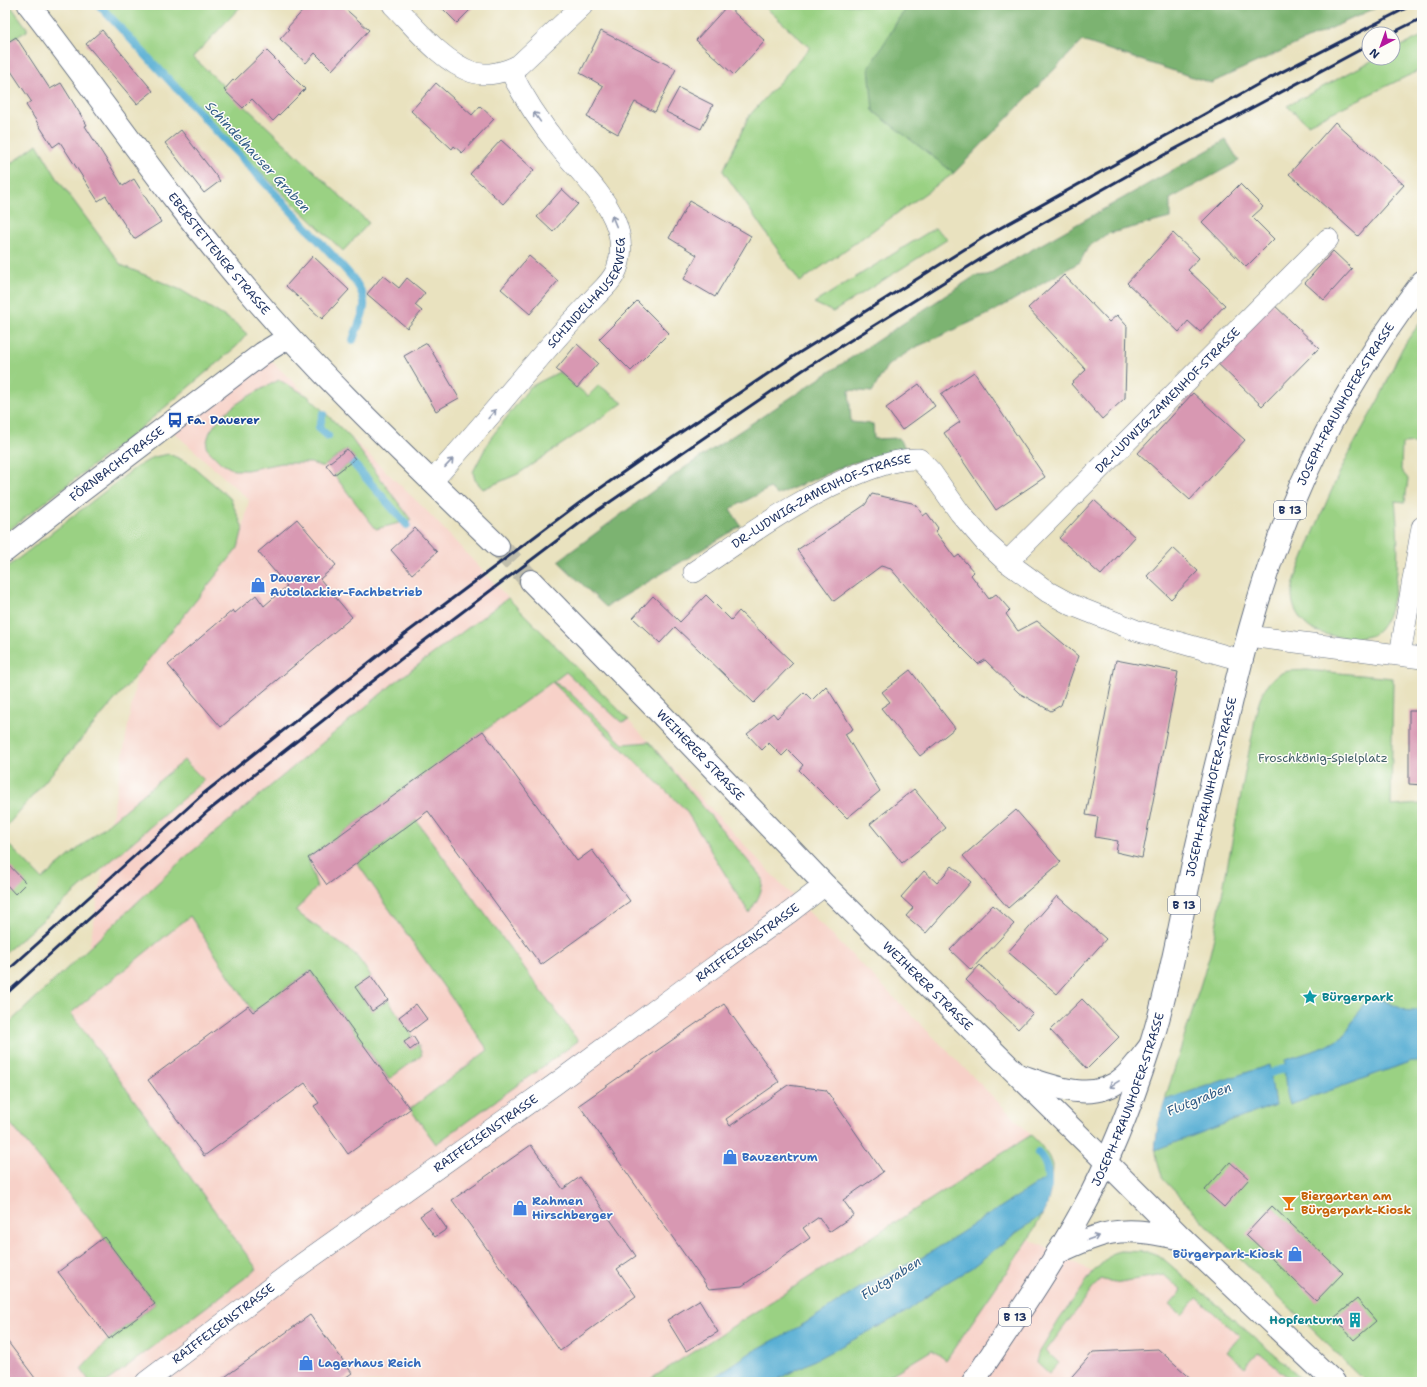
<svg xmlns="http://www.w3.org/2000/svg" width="1427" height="1387" viewBox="0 0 1427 1387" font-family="'Shantell Sans',sans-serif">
	<rect width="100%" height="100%" fill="#fdfcf7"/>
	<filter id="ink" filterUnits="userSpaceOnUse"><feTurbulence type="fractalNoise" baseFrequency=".025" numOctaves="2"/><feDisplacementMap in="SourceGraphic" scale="8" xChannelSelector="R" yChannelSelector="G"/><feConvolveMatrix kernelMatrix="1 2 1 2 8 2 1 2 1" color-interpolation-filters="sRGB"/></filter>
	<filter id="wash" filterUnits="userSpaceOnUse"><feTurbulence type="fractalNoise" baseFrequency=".012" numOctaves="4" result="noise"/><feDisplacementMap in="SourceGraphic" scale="16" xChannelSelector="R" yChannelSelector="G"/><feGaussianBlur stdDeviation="0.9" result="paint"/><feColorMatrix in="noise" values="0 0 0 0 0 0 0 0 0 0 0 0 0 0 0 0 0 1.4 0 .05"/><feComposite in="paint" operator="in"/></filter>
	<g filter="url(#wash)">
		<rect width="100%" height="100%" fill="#e9e2bf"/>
		<path fill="#f7d1c8" d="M 263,353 L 426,510 L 508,598 L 649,742 L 778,881 L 1031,1135 L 646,1382 L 5,1382 L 5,1027 L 89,949 L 137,674 L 238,548 L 243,528 L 249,500 L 167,426 Z
			M 1029,1239 L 1114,1283 L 1164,1275 L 1182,1291 L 1197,1298 L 1293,1382 L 879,1382 L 932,1350 L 946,1359 Z"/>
		<path fill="#9ad183" stroke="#5a8070" d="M 5,5 L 10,5 L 27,28 L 27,31 L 5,44 Z
			M 99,5 L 242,5 L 193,57 L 369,223 L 343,251 L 192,106 Z
			M 763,5 L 910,5 L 899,18 L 890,34 L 873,110 L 954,173 L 800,282 L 723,171 L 749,116 L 810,48 Z
			M 1422,36 L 1422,69 L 1308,124 L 1287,106 L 1377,58 L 1393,58 L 1393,50 Z
			M 37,144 L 59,181 L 121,265 L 181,290 L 235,323 L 247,334 L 237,346 L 137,431 L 5,533 L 5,168 Z
			M 935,228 L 948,239 L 833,312 L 814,303 Z
			M 1422,320 L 1422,432 L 1418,443 L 1402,444 L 1401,470 L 1408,479 L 1405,502 L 1395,501 C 1399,535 1402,603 1379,630 C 1367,644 1324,637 1310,628 C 1300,621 1292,608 1292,595 C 1292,582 1303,559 1308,546 C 1318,522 1328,498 1339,474 C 1351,448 1366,422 1380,397 C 1388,381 1394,363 1403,347 C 1408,338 1416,329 1422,320 Z
			M 559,372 L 588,396 L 599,385 L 623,403 L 518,474 L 483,489 L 475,480 L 473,472 L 490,439 L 530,387 Z
			M 279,380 L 308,396 L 350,437 L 411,520 L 376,529 L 334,475 L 355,459 L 347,449 L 323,467 L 311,463 L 282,463 L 266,466 L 247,470 L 234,470 L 221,463 L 209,451 L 206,447 C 207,442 208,436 210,432 C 224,407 254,393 279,380 Z
			M 169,454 L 189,463 L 230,498 L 243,528 L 238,548 L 137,674 L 5,828 L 5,569 L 135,468 L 154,457 Z
			M 508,598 L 629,720 L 621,722 L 566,672 L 553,682 L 565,688 L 623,744 L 649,742 L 763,879 C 762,894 756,902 749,913 L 685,809 L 552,682 L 308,858 L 317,887 L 295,911 L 355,954 L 371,976 L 355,988 L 372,1011 L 388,1000 L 413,1036 L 405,1042 L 410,1049 L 418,1044 L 422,1055 L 389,1079 L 310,971 L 253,1012 L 190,916 L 71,1013 L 257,1269 L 106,1382 L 90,1382 L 81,1369 L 109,1339 L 155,1304 L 104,1237 L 5,1117 L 5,1027 L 182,860 L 394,683 Z
			M 1306,670 L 1393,678 L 1391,806 L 1422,804 L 1422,1382 L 1366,1382 L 1226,1245 L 1163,1179 C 1154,1155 1155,1148 1158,1122 L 1210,954 L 1214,937 L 1257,709 C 1262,692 1267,679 1284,672 C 1290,670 1299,671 1306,670 Z
			M 184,760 L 204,780 L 5,953 L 5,841 L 42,879 Z
			M 416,820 L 578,1041 L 436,1144 L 410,1109 L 488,1050 L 357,863 Z
			M 1031,1135 L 1040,1144 L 1049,1157 L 1052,1165 L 1051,1190 L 1047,1206 L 1029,1239 L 946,1360 L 932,1350 L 879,1382 L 646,1382 Z
			M 1120,1251 L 1150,1252 L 1160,1256 L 1306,1382 L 1293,1382 L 1258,1352 L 1245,1367 L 1227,1352 L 1240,1336 L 1197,1298 L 1182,1315 L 1170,1305 L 1182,1291 L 1164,1275 L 1114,1283 L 1100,1279 L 1046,1351 L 1059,1363 L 1049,1374 L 1036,1362 L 1038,1355 L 1059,1320 L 1093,1272 L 1113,1253 Z"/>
		<path fill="#7bb371" stroke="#4b7168" d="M 910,5 L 1382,5 L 1211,83 L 1082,41 L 954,173 L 873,111 L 869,67 L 890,34 L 899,18 Z
			M 1226,140 L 1239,161 L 1170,199 L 1170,218 L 1107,234 L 1088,247 L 1080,262 L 989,314 L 914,348 L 887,366 L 872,392 L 849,390 L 851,422 L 873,424 L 874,439 L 899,438 L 907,451 L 852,463 L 777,495 L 770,488 L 730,509 L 741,526 L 606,607 L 558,561 L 684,468 L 975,276 L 987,275 Z"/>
		<path fill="#58afd4" stroke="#3a6f99" d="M 1373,999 L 1383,1000 L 1409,1012 L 1422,1008 L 1422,1063 L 1412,1061 L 1290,1105 C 1285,1090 1284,1076 1285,1060 L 1325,1047 L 1343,1037 L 1364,1003 Z
			M 1269,1065 L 1275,1105 L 1155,1150 L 1158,1122 L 1165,1100 Z
			M 1052,1174 L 1051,1190 L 1047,1206 L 1043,1214 L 1012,1236 L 971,1268 L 941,1286 L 906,1312 L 773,1382 L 707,1382 L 750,1353 L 804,1324 L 866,1284 L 925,1256 Z"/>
		<path fill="#e9e2bf" d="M 1166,1097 L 1158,1122 L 1154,1152 L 1153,1150 L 1156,1122 L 1164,1099 Z
			M 1052,1172 L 1054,1174 L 1053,1190 L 1049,1206 L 1046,1213 L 1043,1214 L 1047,1206 L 1051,1190 Z"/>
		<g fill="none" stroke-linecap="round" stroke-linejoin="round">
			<path stroke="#58afd4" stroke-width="8" d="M 99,5 L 335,258 C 346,271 366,288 364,307 C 363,317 356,330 353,340
				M 323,414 L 319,428 L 328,436
				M 352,462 L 407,525
				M 1262,1078 C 1272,1071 1283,1068 1294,1068
				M 1038,1153 C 1048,1163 1048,1173 1048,1187"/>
		</g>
		<g id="blocks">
			<path fill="#d898b2" d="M 308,5 L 341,5 L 369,30 L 332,70 L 315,53 L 306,63 L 280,39 L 289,29 L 287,28 Z
				M 435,5 L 475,5 L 457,23 L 440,6 L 438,8 Z
				M 727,6 L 765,41 L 734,75 L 696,40 Z
				M 102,30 L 153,91 L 137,104 L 86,44 Z
				M 601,31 L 676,69 L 655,112 L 635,102 L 618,134 L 587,117 L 603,86 L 580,73 Z
				M 16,37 L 50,89 L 61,83 L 87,125 L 85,126 L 123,186 L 134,179 L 161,222 L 134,239 L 106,196 L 98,201 L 60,142 L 53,147 L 26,105 L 31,101 L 5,62 L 5,44 Z
				M 266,50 L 305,89 L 273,121 L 252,99 L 243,108 L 224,90 L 233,80 L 234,81 Z
				M 436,83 L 472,115 L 480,106 L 494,119 L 462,153 L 454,146 L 452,149 L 411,111 Z
				M 679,88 L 713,105 L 701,129 L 666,112 Z
				M 1335,122 L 1404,185 L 1358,236 L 1289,174 Z
				M 181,130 L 220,181 L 204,193 L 165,143 Z
				M 501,140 L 534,170 L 503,204 L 470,174 Z
				M 1240,184 L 1263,207 L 1252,217 L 1274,239 L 1246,267 L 1202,222 Z
				M 562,189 L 578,204 L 553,232 L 537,217 Z
				M 690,201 L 751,236 L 715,297 L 684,279 L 697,255 L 669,238 Z
				M 1173,233 L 1199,258 L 1188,270 L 1225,305 L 1200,332 L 1188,321 L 1179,332 L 1127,283 Z
				M 1333,251 L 1352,269 L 1324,300 L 1305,283 Z
				M 313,256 L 349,290 L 322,319 L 286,286 Z
				M 529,256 L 558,281 L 530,314 L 501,289 Z
				M 383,275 L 399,288 L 407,278 L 425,293 L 415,305 L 422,311 L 407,328 L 367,294 Z
				M 1064,275 L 1109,322 L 1117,315 L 1127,326 L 1125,398 L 1102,419 L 1071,384 L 1086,370 L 1028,308 Z
				M 637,301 L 669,333 L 631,371 L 599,339 Z
				M 1270,301 L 1319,348 L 1262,406 L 1213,359 Z
				M 427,343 L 459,398 L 436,411 L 404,356 Z
				M 577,344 L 598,363 L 577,388 L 556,369 Z
				M 974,372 L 1045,477 L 996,510 L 944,433 L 960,422 L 941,394 Z
				M 919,384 L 935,406 L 902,430 L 886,408 Z
				M 1193,393 L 1245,440 L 1190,500 L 1138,453 Z
				M 347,449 L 355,459 L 334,475 L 326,465 Z
				M 872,494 L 912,503 L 917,506 L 923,516 L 927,513 L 938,528 L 935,531 L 955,558 L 959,555 L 974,572 L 971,575 L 989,599 L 996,594 L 1010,610 L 1006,614 L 1018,631 L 1037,621 L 1078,656 L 1061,705 L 1051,711 L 1019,693 L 985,660 L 978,664 L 937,623 L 891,569 L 881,566 L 834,601 L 797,550 L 865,505 Z
				M 1094,500 L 1135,537 L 1101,575 L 1059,538 Z
				M 297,519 L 336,565 L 320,579 L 352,617 L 221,727 L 168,665 L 233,610 L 235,613 L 256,595 L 264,606 L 287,586 L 258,552 Z
				M 415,528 L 437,552 L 412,574 L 391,550 Z
				M 1173,548 L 1198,571 L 1171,599 L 1147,576 Z
				M 706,595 L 731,620 L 739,611 L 793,663 L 754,703 L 675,627 L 660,643 L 633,618 L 653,596 L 680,622 Z
				M 1116,660 L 1178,672 L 1142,858 L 1116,852 L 1118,841 L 1095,837 L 1098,817 L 1086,815 Z
				M 910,670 L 955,728 L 920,756 L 881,708 L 890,702 L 882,692 Z
				M 826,686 L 853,729 L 845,734 L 880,791 L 847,818 L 799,770 L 803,765 L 788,750 L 782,756 L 769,743 L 762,750 L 747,734 L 773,713 L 777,718 L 804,692 L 812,700 Z
				M 1409,711 L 1422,711 L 1422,785 L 1409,784 Z
				M 483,731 L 577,861 L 592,850 L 630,901 L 541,965 L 428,811 L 327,885 L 308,858 Z
				M 914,789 L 946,828 L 902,863 L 870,824 Z
				M 1016,810 L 1061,862 L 1008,908 L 963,856 Z
				M 5,861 L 26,883 L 15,894 L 5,883 Z
				M 952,866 L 971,882 L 926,933 L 906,916 L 913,908 L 901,897 L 924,871 L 937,883 Z
				M 1057,896 L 1106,939 L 1057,994 L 1008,952 Z
				M 993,905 L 1014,924 L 971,970 L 950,950 Z
				M 980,965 L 1032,1014 L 1018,1029 L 966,980 Z
				M 310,971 L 410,1109 L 348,1154 L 314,1106 L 319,1103 L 305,1083 L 204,1156 L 148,1080 L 248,1006 L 253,1012 Z
				M 371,976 L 388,1000 L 372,1011 L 355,987 Z
				M 1082,999 L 1119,1037 L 1087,1069 L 1050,1030 Z
				M 416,1004 L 427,1019 L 410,1032 L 399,1017 Z
				M 724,1004 L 779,1082 L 726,1119 L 730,1126 L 788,1085 L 826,1090 L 883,1172 L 843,1200 L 854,1215 L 829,1232 L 819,1217 L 803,1228 L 810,1238 L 742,1286 L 709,1289 L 579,1105 Z
				M 413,1036 L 418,1044 L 410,1050 L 404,1042 Z
				M 531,1145 L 563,1189 L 580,1177 L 636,1256 L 617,1269 L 636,1296 L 560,1351 L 452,1200 Z
				M 1230,1162 L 1249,1179 L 1224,1207 L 1205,1190 Z
				M 1272,1206 L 1343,1273 L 1316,1301 L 1246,1234 Z
				M 432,1208 L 447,1229 L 435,1237 L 420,1216 Z
				M 104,1237 L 155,1304 L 109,1339 L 58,1272 Z
				M 1357,1299 L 1376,1321 L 1354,1340 L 1334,1318 Z
				M 699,1300 L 718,1332 L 686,1351 L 667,1320 Z
				M 310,1315 L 352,1373 L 339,1382 L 218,1382 Z
				M 5,1338 L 38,1382 L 5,1382 Z
				M 1158,1349 L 1195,1382 L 1067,1382 L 1093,1352 Z"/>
		</g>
	</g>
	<g filter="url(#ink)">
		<use href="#blocks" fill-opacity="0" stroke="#636e80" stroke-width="1"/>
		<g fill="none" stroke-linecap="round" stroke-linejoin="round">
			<path stroke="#c0beac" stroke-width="22" stroke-dasharray="22 11" stroke-linecap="butt" d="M 498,546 L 531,581"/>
			<g stroke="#636e80" stroke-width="22">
				<g id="minor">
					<path d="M 393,5 C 415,27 441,61 472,72 C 486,77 506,72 519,65 L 583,5"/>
					<path id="s1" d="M 432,481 C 475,435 514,386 556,339 C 568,325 582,311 595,297 C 603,289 613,280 617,269 C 623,252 621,235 614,219 C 602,192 579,171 561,149 C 541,124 524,99 510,70"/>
					<path id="s2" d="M 1007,562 L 1328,239"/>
					<path id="s3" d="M 694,572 C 749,535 805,493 868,470 C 885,464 901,458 919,459 L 932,473 L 960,513 L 985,542 L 1007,562 L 1048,592 L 1072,605 L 1135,630 L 1241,660"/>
					<path d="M 1248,636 L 1422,658"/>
					<path d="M 1400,655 L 1422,527"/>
					<path id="s4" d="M 146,1382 L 302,1264 L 554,1085 L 700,977 L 790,912 L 825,885"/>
				</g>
			</g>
			<g stroke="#636e80" stroke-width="24">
				<g id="tertiary">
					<path id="s5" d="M 5,551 L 80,492 L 263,353 L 289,337"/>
					<path d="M 1106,1162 L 1183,1239 L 1334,1382"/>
					<path d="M 1057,1253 C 1070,1247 1082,1241 1095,1237 C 1124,1226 1154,1233 1183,1239"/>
				</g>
			</g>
			<g stroke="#636e80" stroke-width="24">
				<g id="secondary">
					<path id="s6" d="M 29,5 C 102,99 169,198 246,288 C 324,380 412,462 498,546"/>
					<path id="s7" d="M 531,581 L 658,711 L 825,885 L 1106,1162"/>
					<path d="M 1022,1076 C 1054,1087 1095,1104 1124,1077 C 1134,1068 1142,1056 1150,1046"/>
				</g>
			</g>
			<g stroke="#636e80" stroke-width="24">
				<g id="primary">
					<path id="s8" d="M 973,1382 C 1011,1325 1050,1269 1083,1209 C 1111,1158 1132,1103 1150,1047 C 1170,984 1181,918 1195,854 C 1205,810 1215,767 1226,725 C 1241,660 1257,596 1281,533 C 1315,444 1364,358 1422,282"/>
				</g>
			</g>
			<use href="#minor" stroke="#fff" stroke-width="21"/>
			<use href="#tertiary" stroke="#fff" stroke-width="22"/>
			<use href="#secondary" stroke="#fff" stroke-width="22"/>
			<use href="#primary" stroke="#fff" stroke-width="22"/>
			<path stroke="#1b2f5e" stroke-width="3" d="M 1390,34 L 1422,18
				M 5,973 L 203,794 L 409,631 L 485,574 L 578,504 L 659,447 L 794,356 L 984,237 L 1264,81 L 1412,5
				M 5,995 L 208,811 L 420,644 L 588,517 L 803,370 L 992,252 L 1162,156 L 1369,45"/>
		</g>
		<defs><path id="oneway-shaft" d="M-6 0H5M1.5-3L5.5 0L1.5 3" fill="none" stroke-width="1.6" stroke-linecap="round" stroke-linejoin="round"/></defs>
		<g stroke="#8d97ae">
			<use href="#oneway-shaft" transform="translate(537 117) rotate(-125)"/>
			<use href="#oneway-shaft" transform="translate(614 221) rotate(-112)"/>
			<use href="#oneway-shaft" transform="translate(492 414) rotate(-50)"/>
			<use href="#oneway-shaft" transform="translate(449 463) rotate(-47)"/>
			<use href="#oneway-shaft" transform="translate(1114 1084) rotate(149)"/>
			<use href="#oneway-shaft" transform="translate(1093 1238) rotate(-20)"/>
		</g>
	</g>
	<defs>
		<g id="bus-bare" transform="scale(1.2)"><path d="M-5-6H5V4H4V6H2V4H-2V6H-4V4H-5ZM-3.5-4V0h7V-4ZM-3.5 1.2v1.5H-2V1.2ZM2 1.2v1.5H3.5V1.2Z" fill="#1a4fb4" stroke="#fdfcf7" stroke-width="2.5" paint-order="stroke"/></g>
		<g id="shop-bare" transform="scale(1.2)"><path d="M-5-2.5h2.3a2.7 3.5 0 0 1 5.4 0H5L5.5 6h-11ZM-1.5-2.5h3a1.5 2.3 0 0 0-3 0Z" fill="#3f7fe0" stroke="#fdfcf7" stroke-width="2.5" paint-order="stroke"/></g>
		<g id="sight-bare" transform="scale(1.2)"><path d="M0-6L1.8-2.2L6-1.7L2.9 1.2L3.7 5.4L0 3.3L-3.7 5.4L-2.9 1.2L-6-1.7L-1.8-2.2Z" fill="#0f9aa8" stroke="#fdfcf7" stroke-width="2.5" paint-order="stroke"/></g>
		<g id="bar-bare" transform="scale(1.2)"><path d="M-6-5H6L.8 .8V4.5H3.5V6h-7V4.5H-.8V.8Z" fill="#e8710a" stroke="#fdfcf7" stroke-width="2.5" paint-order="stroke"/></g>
		<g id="building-bare" transform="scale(1.2)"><path d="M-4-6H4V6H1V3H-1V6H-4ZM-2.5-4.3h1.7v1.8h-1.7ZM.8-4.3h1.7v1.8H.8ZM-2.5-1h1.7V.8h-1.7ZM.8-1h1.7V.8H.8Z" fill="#0f9aa8" stroke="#fdfcf7" stroke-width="2.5" paint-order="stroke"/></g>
	</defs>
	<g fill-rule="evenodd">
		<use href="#bus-bare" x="175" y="420"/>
		<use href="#shop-bare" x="258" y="585"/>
		<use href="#sight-bare" x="1310" y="997"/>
		<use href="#shop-bare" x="730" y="1157"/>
		<use href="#bar-bare" x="1289" y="1203"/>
		<use href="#shop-bare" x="520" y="1208"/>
		<use href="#shop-bare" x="1295" y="1254"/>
		<use href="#building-bare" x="1355" y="1320"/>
		<use href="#shop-bare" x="306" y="1363"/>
	</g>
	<g text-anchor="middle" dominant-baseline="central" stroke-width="3" stroke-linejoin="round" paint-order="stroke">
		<g fill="#fdfcf7" stroke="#5f6c8c" stroke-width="1">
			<rect x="1274" y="501" width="32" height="18" rx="3"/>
			<rect x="1168" y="896" width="32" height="18" rx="3"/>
			<rect x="999" y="1308" width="32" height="18" rx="3"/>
		</g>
		<g font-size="11" font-weight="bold" fill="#1b2f5e">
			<text x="1290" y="510">B 13</text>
			<text x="1184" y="905">B 13</text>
			<text x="1015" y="1317">B 13</text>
		</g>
		<g font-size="12" fill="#1b2f5e" stroke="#fdfcf7">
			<text stroke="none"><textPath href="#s6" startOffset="313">EBERSTETTENER STRASSE</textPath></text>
			<text stroke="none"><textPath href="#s1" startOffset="246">SCHINDELHAUSERWEG</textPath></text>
			<text stroke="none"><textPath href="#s2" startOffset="228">DR.-LUDWIG-ZAMENHOF-STRASSE</textPath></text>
			<text stroke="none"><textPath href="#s8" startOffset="1056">JOSEPH-FRAUNHOFER-STRASSE</textPath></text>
			<text stroke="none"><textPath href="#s5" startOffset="142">FÖRNBACHSTRASSE</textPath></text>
			<text stroke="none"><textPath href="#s3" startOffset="147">DR.-LUDWIG-ZAMENHOF-STRASSE</textPath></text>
			<text stroke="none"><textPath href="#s7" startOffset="243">WEIHERER STRASSE</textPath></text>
			<text stroke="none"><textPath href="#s8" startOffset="648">JOSEPH-FRAUNHOFER-STRASSE</textPath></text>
			<text stroke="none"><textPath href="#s4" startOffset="745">RAIFFEISENSTRASSE</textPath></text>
			<text stroke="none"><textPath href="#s7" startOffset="567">WEIHERER STRASSE</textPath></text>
			<text stroke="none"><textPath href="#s8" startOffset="324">JOSEPH-FRAUNHOFER-STRASSE</textPath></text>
			<text stroke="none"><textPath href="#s4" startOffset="421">RAIFFEISENSTRASSE</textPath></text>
			<text stroke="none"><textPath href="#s4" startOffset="97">RAIFFEISENSTRASSE</textPath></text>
		</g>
		<g font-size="12" font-weight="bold" fill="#164399" stroke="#fdfcf7" text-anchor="start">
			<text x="187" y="420">Fa. Dauerer</text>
		</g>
		<g font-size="12" font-weight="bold" fill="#366cbe" stroke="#fdfcf7" text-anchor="start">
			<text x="270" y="578">Dauerer<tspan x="270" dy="14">Autolackier-Fachbetrieb</tspan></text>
			<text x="742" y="1157">Bauzentrum</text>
			<text x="532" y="1201">Rahmen<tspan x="532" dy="14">Hirschberger</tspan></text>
			<text x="1283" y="1254" text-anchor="end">Bürgerpark-Kiosk</text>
			<text x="318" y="1363">Lagerhaus Reich</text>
		</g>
		<g font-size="12" fill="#416069" stroke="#fdfcf7">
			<text x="1323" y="758">Froschkönig-Spielplatz</text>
		</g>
		<g font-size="12" font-weight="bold" fill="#0d838f" stroke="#fdfcf7" text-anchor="start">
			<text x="1322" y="997">Bürgerpark</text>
			<text x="1343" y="1320" text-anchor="end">Hopfenturm</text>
		</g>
		<g font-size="12" font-weight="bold" fill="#c56008" stroke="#fdfcf7" text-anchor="start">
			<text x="1301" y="1196">Biergarten am<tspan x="1301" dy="14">Bürgerpark-Kiosk</tspan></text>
		</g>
		<g font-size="13" font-style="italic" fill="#305c87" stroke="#fdfcf7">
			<text transform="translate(258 157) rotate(47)">Schindelhauser Graben</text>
			<text transform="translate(1199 1099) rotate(-22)">Flutgraben</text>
			<text transform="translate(891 1278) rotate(-32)">Flutgraben</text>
		</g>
	</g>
	<rect width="1427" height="1387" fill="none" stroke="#fdfcf7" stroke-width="20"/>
	<g transform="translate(1381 46) rotate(221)"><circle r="19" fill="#fdfcf7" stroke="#a3aaba"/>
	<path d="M0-3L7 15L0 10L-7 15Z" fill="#b5179e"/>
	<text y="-6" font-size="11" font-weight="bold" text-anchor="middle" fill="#1b2f5e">N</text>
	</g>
</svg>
